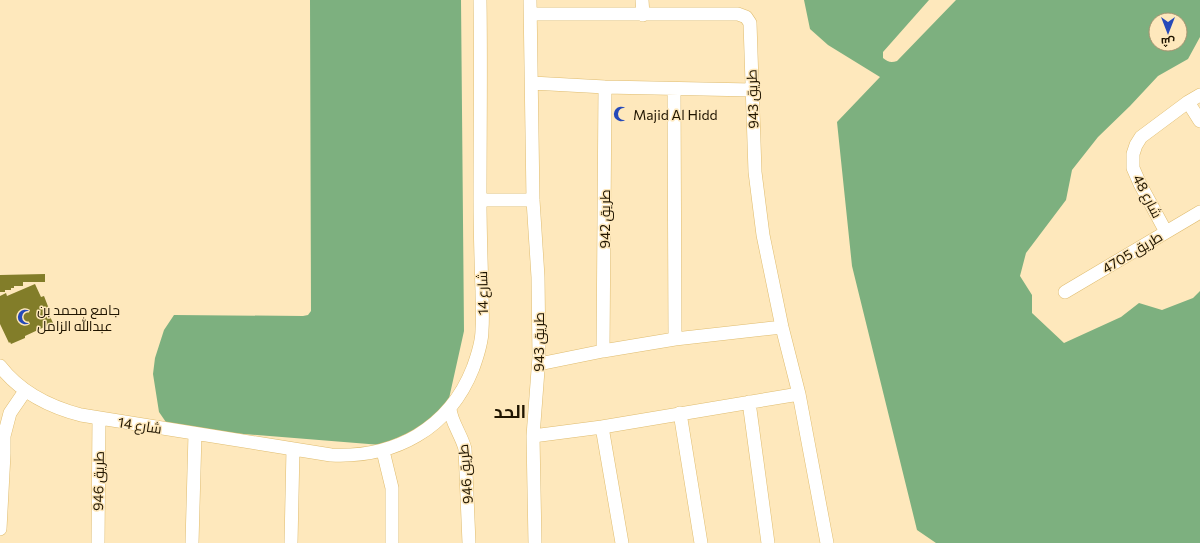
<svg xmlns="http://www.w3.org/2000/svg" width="1200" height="543" viewBox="0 0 1200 543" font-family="Commissioner,Cairo,sans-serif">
	<rect width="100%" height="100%" fill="#fee8bc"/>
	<path fill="#7db07f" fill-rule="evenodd" d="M 310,0 L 461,0 L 464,331 L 448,403 L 420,428 L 381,445 L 170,428 L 159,412 L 153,374 L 155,358 L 164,330 L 174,315 L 303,316 L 308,315 L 311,311 Z
		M 804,0 L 929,0 L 883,52 L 883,58 C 888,62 891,63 897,61 L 956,0 L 1200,0 L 1200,37 L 1188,59 L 1158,76 L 1130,106 L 1098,137 L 1072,170 L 1066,200 L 1026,253 L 1020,276 L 1032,295 L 1032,313 L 1064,343 L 1121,317 L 1139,303 L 1162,310 L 1193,298 L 1200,291 L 1200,543 L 936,543 L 917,530 L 852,266 L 837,122 L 880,77 L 828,45 L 810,29 ZM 1156,20 L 1180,20 L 1180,44 L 1156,44 Z"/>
	<path fill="#827d29" d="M 45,274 L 45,282 L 23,282 L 23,286 L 14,286 L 14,288 L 11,288 L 11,290 L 5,290 L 5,292 L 0,292 L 0,275 Z
		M 35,284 L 41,297 L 44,296 L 49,309 L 47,310 L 53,323 L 25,336 L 25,338 L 11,344 L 10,342 L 9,343 L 0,324 L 0,296 L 6,293 L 7,296 Z"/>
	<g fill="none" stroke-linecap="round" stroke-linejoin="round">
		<g stroke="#dfbc6f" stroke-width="14">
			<path id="minor" d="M 530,0 L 533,200 L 538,277 L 539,357 L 533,436 L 535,543
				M 642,0 L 643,15
				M 531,14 L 738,14 L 746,17 L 750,23 L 755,172 L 763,235 L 782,327 L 799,394 L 827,543
				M 532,83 L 605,87 L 752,90
				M 674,89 L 675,339
				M 1188,102 L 1200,121
				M 480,200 L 533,200
				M 1166,232 L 1140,184 L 1133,168 L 1133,154 L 1136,145 L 1141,137 L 1188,102 L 1200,95
				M 1065,292 L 1200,212
				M 603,351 L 605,87
				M 539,364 L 603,351 L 675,339 L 782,327
				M 0,366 C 20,392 50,407 81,415 L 331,455 C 395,458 449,429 473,368 C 477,357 482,343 482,330 C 483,317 482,304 482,291 C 481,261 480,230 480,200 C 480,133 481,67 480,0
				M 749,402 L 768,543
				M 450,408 C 450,420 462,436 465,449 L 469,543
				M 680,413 L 701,543
				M 602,427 L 622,543
				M 533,436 L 602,427 L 799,394
				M 383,451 L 392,488 L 392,543
				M 0,529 L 4,454 L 4,436 L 10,413 L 25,391
				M 98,543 L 99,418
				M 192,543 L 195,434
				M 291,543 L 293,449"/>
		</g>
		<use href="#minor" stroke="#fff" stroke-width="13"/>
	</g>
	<defs>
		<g id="mosque-bare" transform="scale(1.2)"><path d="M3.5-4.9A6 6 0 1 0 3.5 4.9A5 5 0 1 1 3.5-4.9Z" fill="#264ab9" stroke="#fee8bc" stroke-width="2.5" paint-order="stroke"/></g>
	</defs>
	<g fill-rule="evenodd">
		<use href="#mosque-bare" x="621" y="114"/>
		<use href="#mosque-bare" x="25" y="317"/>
	</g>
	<g text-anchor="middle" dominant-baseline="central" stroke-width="3" stroke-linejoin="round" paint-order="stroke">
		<g font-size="14" fill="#201500" stroke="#fee8bc">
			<text transform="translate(752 99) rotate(-92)">طريق 943</text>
			<text transform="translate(1148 196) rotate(63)">شارع 48</text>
			<text transform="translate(604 219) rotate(-90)">طريق 942</text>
			<text transform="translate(1132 252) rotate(-31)">طريق 4705</text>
			<text transform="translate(482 293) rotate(-91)">شارع 14</text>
			<text transform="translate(538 342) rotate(-90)">طريق 943</text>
			<text transform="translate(140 425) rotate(9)">شارع 14</text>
			<text transform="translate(465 474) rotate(-95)">طريق 946</text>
			<text transform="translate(98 481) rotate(-89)">طريق 946</text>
		</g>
		<g font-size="14" fill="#201500" stroke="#fee8bc" text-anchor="start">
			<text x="633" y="114">Majid Al Hidd</text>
			<text x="37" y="309">جامع محمد بن<tspan x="37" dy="16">عبدالله الزامل</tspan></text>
		</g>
		<g font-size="18" font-weight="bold" fill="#201500" stroke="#fee8bc">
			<text x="510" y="411">الحد</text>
		</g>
	</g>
	<g transform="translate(1168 32) rotate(180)"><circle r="19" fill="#fee8bc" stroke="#a59471"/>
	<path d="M0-3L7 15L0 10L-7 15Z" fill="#264ab9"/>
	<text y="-6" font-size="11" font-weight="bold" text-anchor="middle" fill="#201500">ش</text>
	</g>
</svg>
